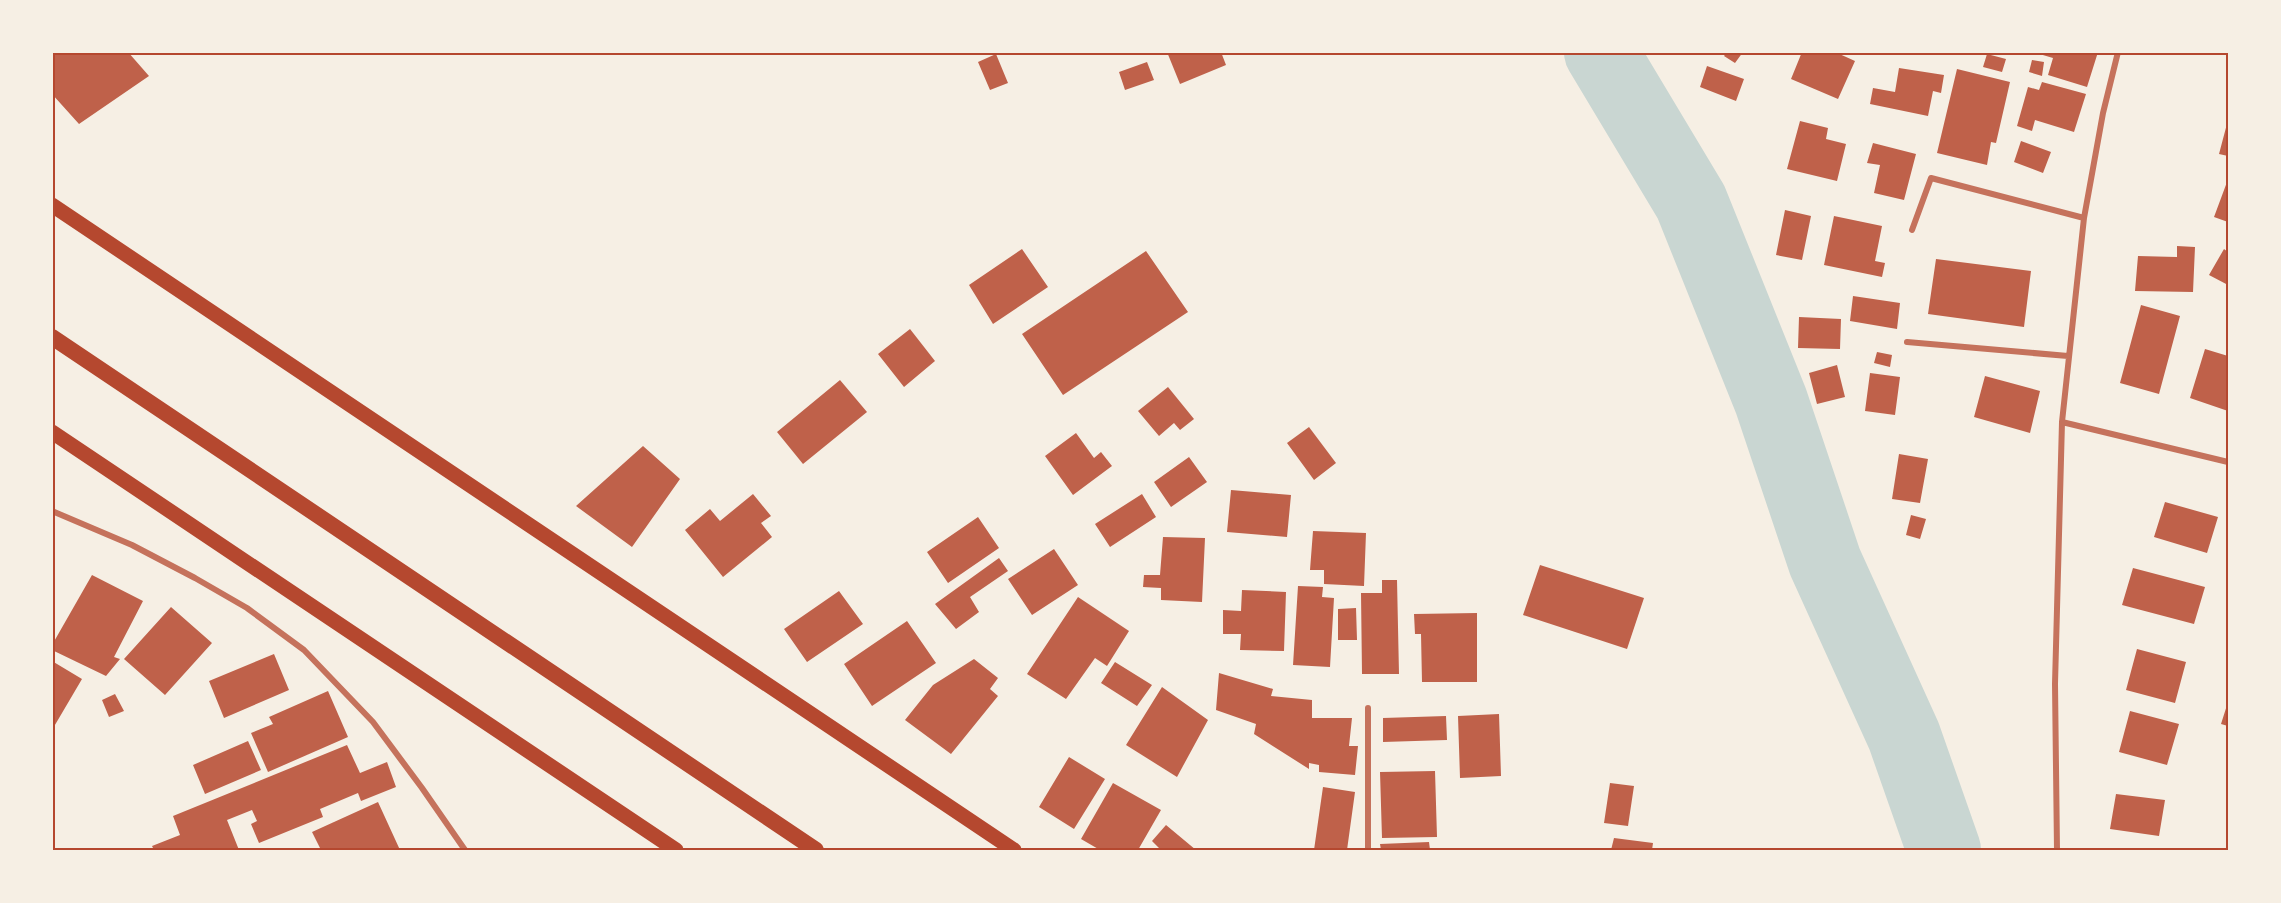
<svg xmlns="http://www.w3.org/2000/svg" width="2281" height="903" viewBox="0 0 2281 903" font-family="Figtree,sans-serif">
	<rect width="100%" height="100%" fill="#f6efe4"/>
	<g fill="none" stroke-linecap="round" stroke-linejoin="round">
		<path stroke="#c9d6d2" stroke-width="74" d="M 1601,52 L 1691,202 L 1771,401 L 1825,562 L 1904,736 L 1944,850"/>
	</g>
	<path fill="#bf614a" d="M 52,52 L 128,52 L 149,76 L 79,124 L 52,94 Z
		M 1167,52 L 1221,52 L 1226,65 L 1180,84 Z
		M 1727,52 L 1743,52 L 1735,63 L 1724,56 Z
		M 1802,52 L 1835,52 L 1855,61 L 1838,99 L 1791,79 Z
		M 2098,52 L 2087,87 L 2048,75 L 2053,58 L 2036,53 Z
		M 996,54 L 1008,83 L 990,90 L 978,62 Z
		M 1987,54 L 2006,59 L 2002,72 L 1983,67 Z
		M 2032,60 L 2044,62 L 2042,76 L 2029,72 Z
		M 1147,62 L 1154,80 L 1125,90 L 1119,72 Z
		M 1707,66 L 1744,79 L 1736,101 L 1700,87 Z
		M 1899,68 L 1944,75 L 1941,93 L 1933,91 L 1928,116 L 1870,104 L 1873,88 L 1895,92 Z
		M 1957,69 L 2010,82 L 1996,143 L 1991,142 L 1987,165 L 1937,153 Z
		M 2042,82 L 2086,94 L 2074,132 L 2035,120 L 2032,131 L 2017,126 L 2028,87 L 2039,90 Z
		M 2228,120 L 2228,156 L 2219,154 Z
		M 1800,121 L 1828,128 L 1826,139 L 1846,144 L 1837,181 L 1787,169 Z
		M 2021,141 L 2051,152 L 2043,173 L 2014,162 Z
		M 1873,143 L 1916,154 L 1904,200 L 1874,193 L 1880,165 L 1867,163 Z
		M 2227,182 L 2228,182 L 2228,222 L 2214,217 Z
		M 1785,210 L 1811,216 L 1802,260 L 1776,255 Z
		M 1834,216 L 1882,226 L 1875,261 L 1885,263 L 1882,277 L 1824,265 Z
		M 2177,246 L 2195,247 L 2193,292 L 2135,291 L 2138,256 L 2177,257 Z
		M 1022,249 L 1048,287 L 993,324 L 969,285 Z
		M 2224,249 L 2228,252 L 2228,285 L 2209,275 Z
		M 1146,251 L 1188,312 L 1063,395 L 1022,334 Z
		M 1936,259 L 2031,271 L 2024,327 L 1928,314 Z
		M 1853,296 L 1900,303 L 1897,329 L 1850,321 Z
		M 2141,305 L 2180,316 L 2159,394 L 2120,383 Z
		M 1799,317 L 1841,319 L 1840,349 L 1798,348 Z
		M 910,329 L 935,361 L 904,387 L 878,354 Z
		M 2205,349 L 2228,356 L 2228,411 L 2190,398 Z
		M 1877,352 L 1892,355 L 1890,367 L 1874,363 Z
		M 1837,365 L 1845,397 L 1817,404 L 1809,373 Z
		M 1870,373 L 1900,377 L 1895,415 L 1865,411 Z
		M 1985,376 L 2040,391 L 2030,433 L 1974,417 Z
		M 840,380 L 867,412 L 803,464 L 777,432 Z
		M 1168,387 L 1194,419 L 1180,430 L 1174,423 L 1159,436 L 1138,411 Z
		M 1309,427 L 1336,463 L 1314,480 L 1287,443 Z
		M 1076,433 L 1094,458 L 1101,452 L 1112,466 L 1073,495 L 1045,456 Z
		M 643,446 L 680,479 L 632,547 L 576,506 Z
		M 1899,454 L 1928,459 L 1920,503 L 1892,499 Z
		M 1189,457 L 1207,482 L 1171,507 L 1154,482 Z
		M 1231,490 L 1291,495 L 1287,537 L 1227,532 Z
		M 753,494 L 771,516 L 761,523 L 772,537 L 723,577 L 685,530 L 710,509 L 720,521 Z
		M 1142,494 L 1156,517 L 1110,547 L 1095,524 Z
		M 2165,502 L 2218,517 L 2207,553 L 2154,537 Z
		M 1911,515 L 1926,519 L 1920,539 L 1906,535 Z
		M 978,517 L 999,548 L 948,583 L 927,552 Z
		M 1313,531 L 1366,533 L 1364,586 L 1324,584 L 1324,570 L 1310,570 Z
		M 1163,537 L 1205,538 L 1202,602 L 1161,600 L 1161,588 L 1143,587 L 1144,575 L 1160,575 Z
		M 1054,549 L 1078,585 L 1032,615 L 1008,579 Z
		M 999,558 L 1008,571 L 970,597 L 979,612 L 956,629 L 935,604 Z
		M 1540,565 L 1644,598 L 1627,649 L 1523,615 Z
		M 2133,568 L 2205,587 L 2194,624 L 2122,605 Z
		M 92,575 L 143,601 L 114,657 L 120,659 L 106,676 L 52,650 L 52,645 Z
		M 1382,580 L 1397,580 L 1399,674 L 1362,674 L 1361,593 L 1382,593 Z
		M 1298,586 L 1323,587 L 1322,597 L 1334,598 L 1330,667 L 1293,665 Z
		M 1242,590 L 1286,592 L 1284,651 L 1240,650 L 1241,634 L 1223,634 L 1223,610 L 1241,611 Z
		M 839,591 L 863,624 L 807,662 L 784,629 Z
		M 1078,597 L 1129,631 L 1107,666 L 1095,658 L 1066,699 L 1027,674 Z
		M 171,607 L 212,643 L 165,695 L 124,659 Z
		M 1356,608 L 1357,640 L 1338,640 L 1338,609 Z
		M 1477,613 L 1477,682 L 1422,682 L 1421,634 L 1415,634 L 1414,614 Z
		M 907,621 L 936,663 L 872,706 L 844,664 Z
		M 2137,649 L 2186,662 L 2175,703 L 2126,690 Z
		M 274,654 L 289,690 L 224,718 L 209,681 Z
		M 974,659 L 998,678 L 990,689 L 998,696 L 951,754 L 905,720 L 933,685 Z
		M 52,661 L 82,679 L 52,730 Z
		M 1115,662 L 1152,685 L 1137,706 L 1101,683 Z
		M 1219,673 L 1273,689 L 1271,696 L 1312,700 L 1312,718 L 1352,718 L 1349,746 L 1358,746 L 1355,775 L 1319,772 L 1319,765 L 1309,763 L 1309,769 L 1254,734 L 1256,724 L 1216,710 Z
		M 1162,687 L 1208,720 L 1177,777 L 1126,745 Z
		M 328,691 L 348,737 L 268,772 L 251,733 L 273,724 L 269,717 Z
		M 115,694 L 124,711 L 109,717 L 102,700 Z
		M 2228,702 L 2228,726 L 2221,724 Z
		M 2130,711 L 2179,724 L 2167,765 L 2119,752 Z
		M 1499,714 L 1501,776 L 1460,778 L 1458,716 Z
		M 1446,716 L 1447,740 L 1383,742 L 1383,718 Z
		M 248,741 L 261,770 L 205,794 L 193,765 Z
		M 347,745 L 360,773 L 387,762 L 396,787 L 361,801 L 358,793 L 320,809 L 323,817 L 259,843 L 251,824 L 257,821 L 252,810 L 227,820 L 239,850 L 154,850 L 152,846 L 180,835 L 173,816 Z
		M 1069,757 L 1105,779 L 1074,829 L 1039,807 Z
		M 1435,771 L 1437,837 L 1382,838 L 1380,772 Z
		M 1113,783 L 1161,810 L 1138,850 L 1100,850 L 1081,839 Z
		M 1610,783 L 1634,786 L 1628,826 L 1604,823 Z
		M 1323,787 L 1355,792 L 1347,850 L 1314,850 Z
		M 2116,794 L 2165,800 L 2159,836 L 2110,829 Z
		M 378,802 L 400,850 L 321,850 L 312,832 Z
		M 1166,825 L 1196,850 L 1157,850 L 1159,848 L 1152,841 Z
		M 1614,838 L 1653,843 L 1652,850 L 1611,850 Z
		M 1429,842 L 1430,850 L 1381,850 L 1380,844 Z"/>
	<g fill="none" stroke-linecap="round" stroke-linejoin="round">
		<path stroke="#c5725c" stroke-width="6" d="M 1912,230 L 1931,178 L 2084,218
			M 1907,342 L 2068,356
			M 2062,422 L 2228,462
			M 52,511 L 132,545 L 195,578 L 247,608 L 304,650 L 373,722 L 422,788 L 465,850
			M 1368,708 L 1368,850
			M 2057,850 L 2055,684 L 2062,422 L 2084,218 L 2103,113 L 2118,52"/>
		<path stroke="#b5482f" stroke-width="15" d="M 52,205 L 1014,850
			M 52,432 L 676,850"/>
		<path stroke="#b5482f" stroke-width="16" d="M 52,337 L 816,850"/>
	</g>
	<rect width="2281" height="903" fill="none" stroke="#f6efe4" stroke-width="108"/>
	<rect x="54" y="54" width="2173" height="795" fill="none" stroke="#b5482f" stroke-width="2"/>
</svg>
